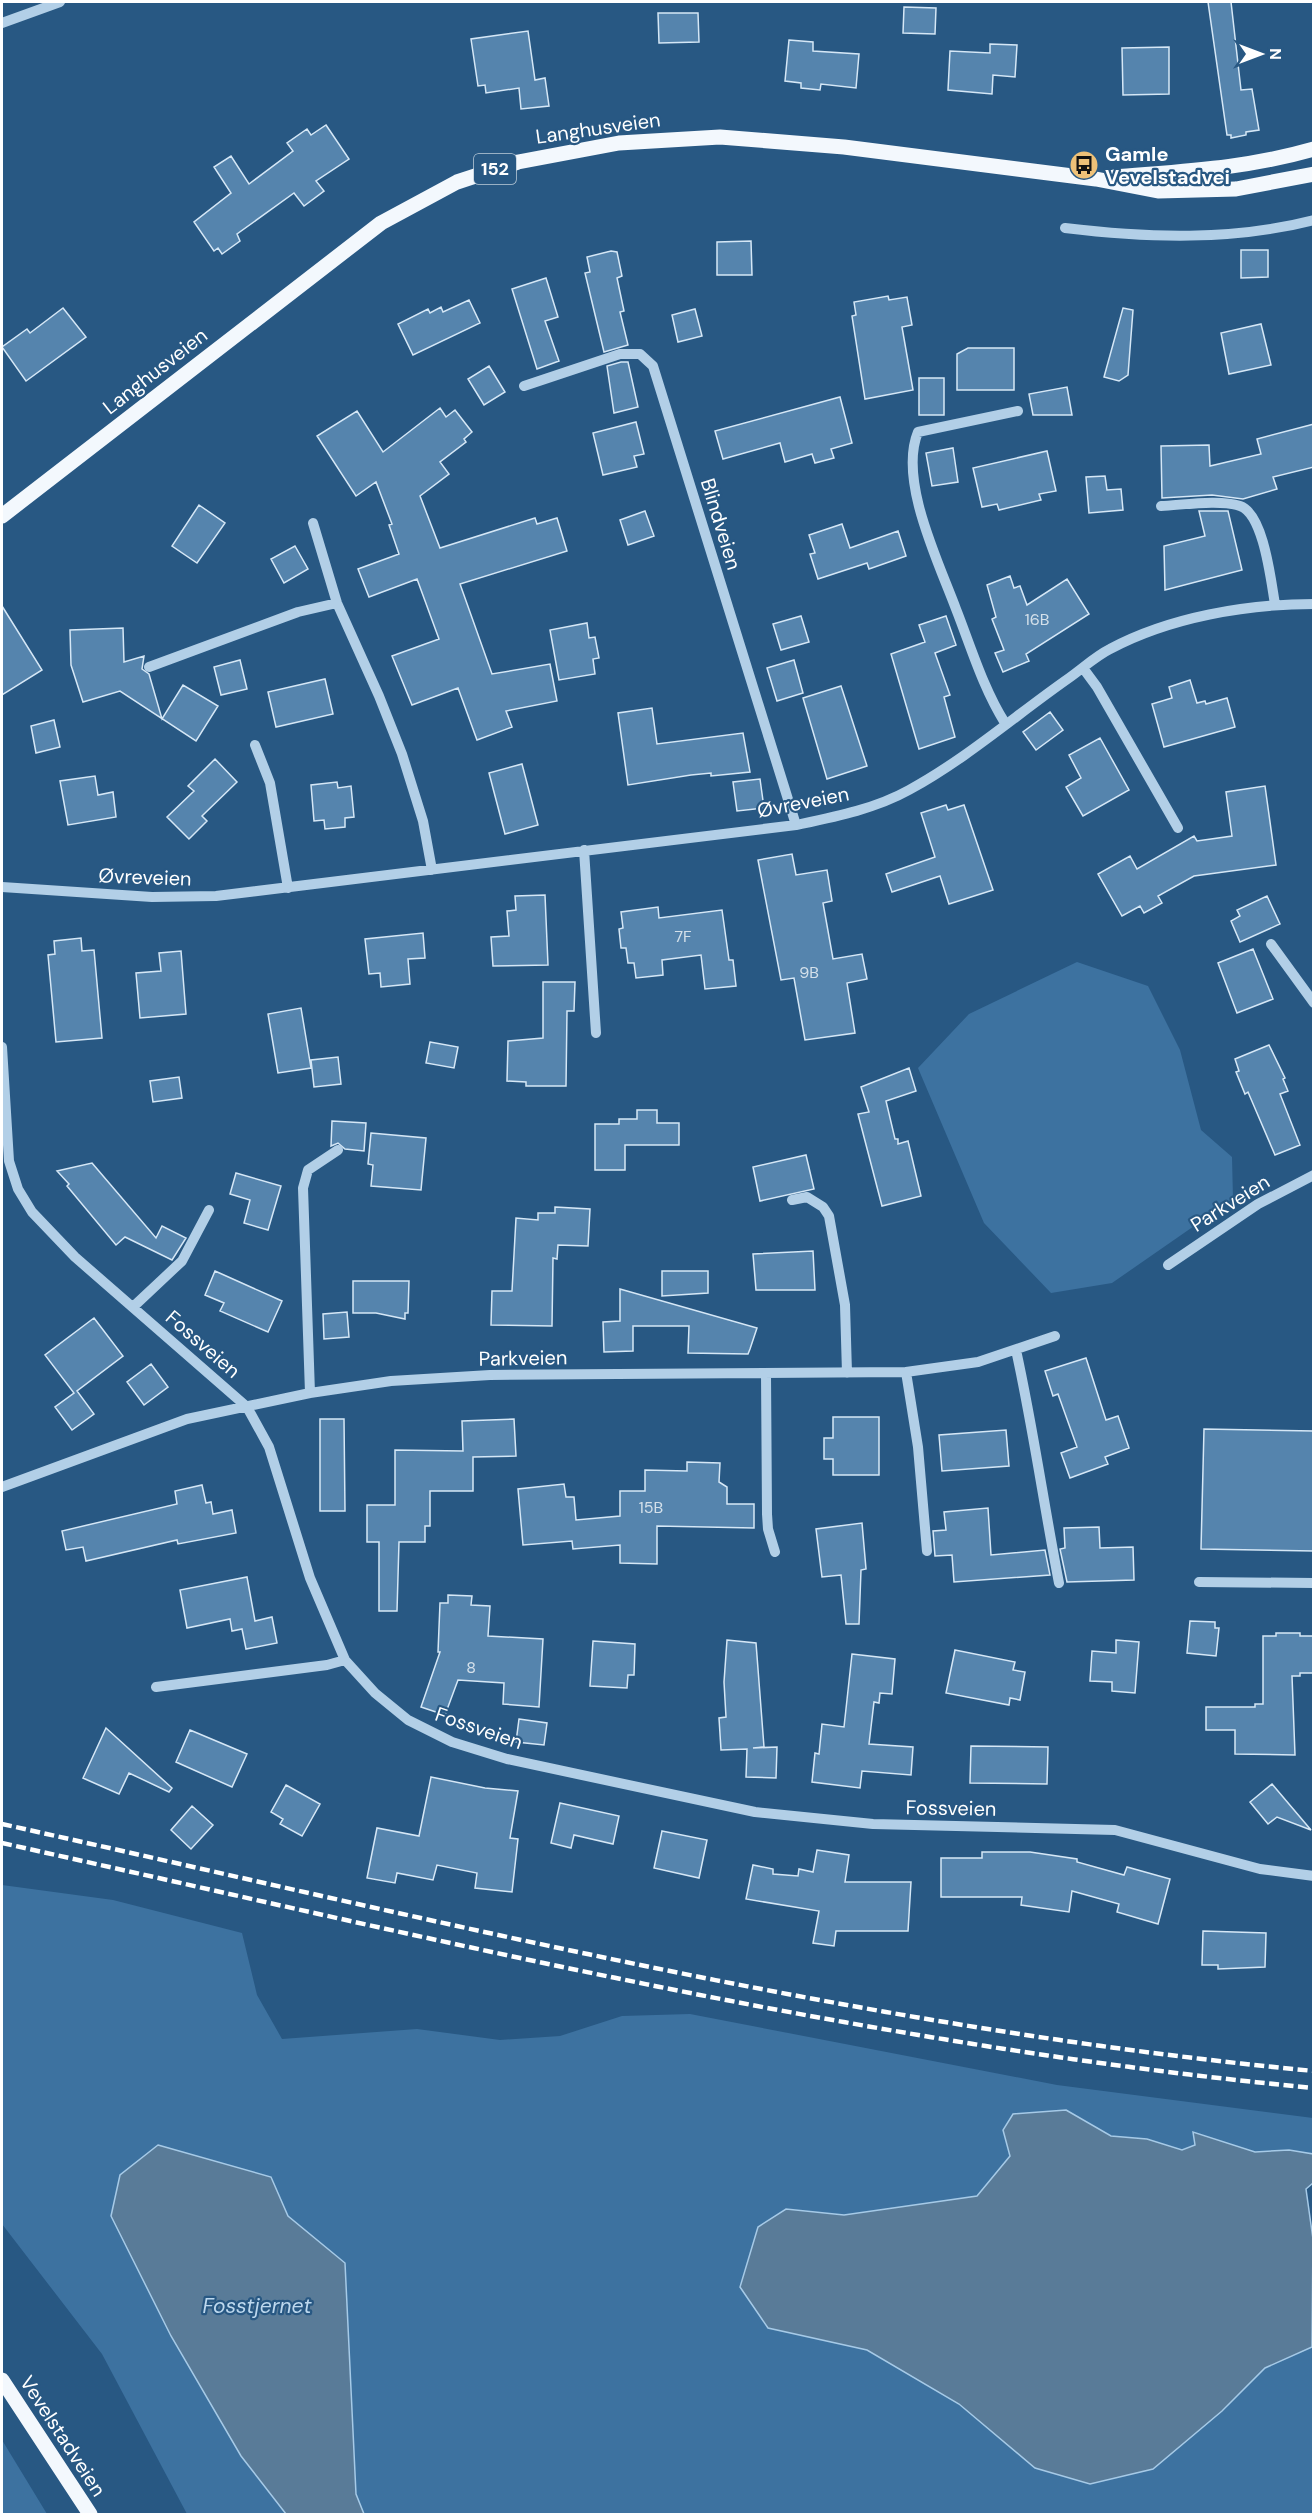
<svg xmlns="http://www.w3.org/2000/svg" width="1315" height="2516" viewBox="0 0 1315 2516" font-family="'DM Sans',sans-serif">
	<rect width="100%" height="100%" fill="#285883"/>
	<path fill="#3d72a0" d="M 1077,962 L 1148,986 L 1180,1050 L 1201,1130 L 1232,1157 L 1233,1199 L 1112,1283 L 1051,1293 L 984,1223 L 918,1068 L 969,1014 Z
		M 2,1885 L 113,1900 L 242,1933 L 257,1995 L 282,2039 L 417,2029 L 500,2040 L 560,2036 L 622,2016 L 690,2014 L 1057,2085 L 1313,2118 L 1313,2154 L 1289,2150 L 1255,2152 L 1194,2133 L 1195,2145 L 1182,2150 L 1147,2139 L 1111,2136 L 1066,2110 L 1003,2130 L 1010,2156 L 977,2196 L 844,2215 L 786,2209 L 768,2328 L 867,2350 L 959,2404 L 1035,2468 L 1222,2411 L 1265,2368 L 1313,2345 L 1313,2514 L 364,2514 L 356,2494 L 345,2263 L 288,2216 L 271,2177 L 171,2336 L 241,2456 L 286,2514 L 187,2514 L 102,2354 L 2,2224 Z
		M 2,2440 L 47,2514 L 2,2514 Z"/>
	<path fill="#597b98" stroke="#a6cae7" stroke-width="1.5" d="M 1066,2110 L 1111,2136 L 1147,2139 L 1182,2150 L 1195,2145 L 1193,2132 L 1255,2152 L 1289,2150 L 1313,2154 L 1313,2183 L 1306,2189 L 1313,2239 L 1312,2347 L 1265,2368 L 1222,2411 L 1153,2469 L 1090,2484 L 1035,2468 L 959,2404 L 867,2350 L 768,2328 L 740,2287 L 758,2227 L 786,2209 L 844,2215 L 977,2196 L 1010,2156 L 1003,2130 L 1013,2114 Z
		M 158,2145 L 271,2177 L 288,2216 L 345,2263 L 356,2494 L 364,2514 L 286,2514 L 241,2456 L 171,2336 L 111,2216 L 120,2175 Z"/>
	<path fill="#5584ad" stroke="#d5e7f6" stroke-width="1.5" d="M 1208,2 L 1231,2 L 1241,90 L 1252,89 L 1259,130 L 1246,132 L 1246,135 L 1231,138 L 1231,135 L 1227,135 Z
		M 904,7 L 936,8 L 935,34 L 903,33 Z
		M 658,13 L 698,13 L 699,42 L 659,43 Z
		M 528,31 L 535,80 L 545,78 L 549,106 L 521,109 L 519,88 L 486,93 L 485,85 L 478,86 L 471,39 Z
		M 789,40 L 813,42 L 813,51 L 859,54 L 856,88 L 821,84 L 820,90 L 801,88 L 801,83 L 785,81 Z
		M 990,44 L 1017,45 L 1015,77 L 993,75 L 992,94 L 948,90 L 950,51 L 990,53 Z
		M 1169,47 L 1169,94 L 1123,95 L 1122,48 Z
		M 326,125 L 349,159 L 316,181 L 324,191 L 304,206 L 294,193 L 237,234 L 240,241 L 222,254 L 218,248 L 214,251 L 194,222 L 231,193 L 214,167 L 231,156 L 249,184 L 293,151 L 287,143 L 307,129 L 311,135 Z
		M 751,241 L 752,275 L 717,275 L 717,242 Z
		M 1241,250 L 1268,250 L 1268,277 L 1241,278 Z
		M 611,251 L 617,252 L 622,276 L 617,278 L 624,311 L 620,312 L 628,345 L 604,352 L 585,273 L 590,272 L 587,257 Z
		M 546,278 L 558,317 L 545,321 L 559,361 L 537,369 L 512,289 Z
		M 888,296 L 889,300 L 907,297 L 912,325 L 902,327 L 913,390 L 865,399 L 852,316 L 856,315 L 854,302 Z
		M 469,300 L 480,323 L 413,355 L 398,324 L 428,309 L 430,313 L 441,307 L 443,312 Z
		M 63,308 L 86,337 L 26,381 L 2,347 L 27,329 L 30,333 Z
		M 1123,308 L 1133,310 L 1128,375 L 1119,381 L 1104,377 Z
		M 695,309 L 702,336 L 678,342 L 672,315 Z
		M 1261,324 L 1271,365 L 1229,374 L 1221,333 Z
		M 968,348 L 1014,348 L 1014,390 L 957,390 L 957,354 Z
		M 621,362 L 628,362 L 638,407 L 614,413 L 607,366 Z
		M 489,366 L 505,392 L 484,405 L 468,379 Z
		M 919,378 L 944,378 L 944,415 L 919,415 Z
		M 1067,387 L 1072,415 L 1033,415 L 1029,394 Z
		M 840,397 L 852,443 L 831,449 L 834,458 L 815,463 L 812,454 L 785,462 L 780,443 L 723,459 L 715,431 Z
		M 440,408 L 446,417 L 455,410 L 472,432 L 464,439 L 466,442 L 440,462 L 449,474 L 420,496 L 440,548 L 535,518 L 537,524 L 557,518 L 567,551 L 460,584 L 492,674 L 550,664 L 557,701 L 506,711 L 512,727 L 477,740 L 458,688 L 412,705 L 392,656 L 439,639 L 417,579 L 369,597 L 358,569 L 399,554 L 389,525 L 392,524 L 376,482 L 356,496 L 317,436 L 357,411 L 383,452 Z
		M 636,422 L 644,454 L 634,456 L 637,467 L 603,475 L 593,433 Z
		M 1314,424 L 1314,467 L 1273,477 L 1277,489 L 1243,499 L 1212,495 L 1162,498 L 1161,446 L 1209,445 L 1210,466 L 1261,454 L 1257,439 Z
		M 953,448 L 958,482 L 932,486 L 926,453 Z
		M 1047,451 L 1056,491 L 1039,494 L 1041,500 L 999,510 L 997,504 L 982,507 L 973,468 Z
		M 1105,476 L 1107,490 L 1121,489 L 1123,510 L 1089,513 L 1086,477 Z
		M 199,505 L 225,523 L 197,563 L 172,546 Z
		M 645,511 L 654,536 L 628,545 L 620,520 Z
		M 1199,511 L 1228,511 L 1242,570 L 1165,590 L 1164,546 L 1205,536 Z
		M 842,524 L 850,548 L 898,531 L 906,556 L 869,569 L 867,563 L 818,579 L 810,554 L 815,553 L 809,535 Z
		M 295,546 L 308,569 L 284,583 L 271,559 Z
		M 1010,576 L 1014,588 L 1020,586 L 1027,605 L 1067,579 L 1089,614 L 1026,654 L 1029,661 L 1003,672 L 995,653 L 1004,650 L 992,619 L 996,617 L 987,585 Z
		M 2,606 L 42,670 L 2,695 Z
		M 801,616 L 809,642 L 781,650 L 773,624 Z
		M 946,616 L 956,645 L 935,653 L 950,695 L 944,697 L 955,737 L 919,749 L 891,654 L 925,642 L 919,625 Z
		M 587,623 L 589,638 L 595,637 L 599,658 L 593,659 L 595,674 L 559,680 L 550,630 Z
		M 123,628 L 124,662 L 144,656 L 142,669 L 149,674 L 162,719 L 183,685 L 218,706 L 196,741 L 120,691 L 83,702 L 71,665 L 70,630 Z
		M 240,660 L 247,689 L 221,695 L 214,667 Z
		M 794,660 L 803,693 L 777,701 L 767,668 Z
		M 325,679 L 333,714 L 276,727 L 268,692 Z
		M 1190,680 L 1197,703 L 1205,701 L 1206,704 L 1227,698 L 1235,727 L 1164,747 L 1152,704 L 1172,698 L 1169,687 Z
		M 841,686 L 867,766 L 827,779 L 803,698 Z
		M 652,708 L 657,744 L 743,733 L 750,772 L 711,776 L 711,773 L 691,775 L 628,785 L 618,713 Z
		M 1050,712 L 1063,730 L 1036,750 L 1023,732 Z
		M 54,720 L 60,747 L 36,753 L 31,726 Z
		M 1100,738 L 1129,790 L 1083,816 L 1066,787 L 1081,778 L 1069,755 Z
		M 215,759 L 237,782 L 202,816 L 207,821 L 189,839 L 167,817 L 194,791 L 188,786 Z
		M 522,764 L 538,825 L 505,834 L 489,773 Z
		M 95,776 L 98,795 L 113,792 L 116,817 L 68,825 L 60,781 Z
		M 760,779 L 764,808 L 737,811 L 733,782 Z
		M 337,782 L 338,788 L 351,786 L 354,817 L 345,818 L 345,827 L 325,829 L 324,820 L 314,821 L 311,785 Z
		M 1265,786 L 1276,865 L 1194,876 L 1158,896 L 1162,903 L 1144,913 L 1140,906 L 1122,916 L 1098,874 L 1130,856 L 1137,869 L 1194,836 L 1197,841 L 1232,836 L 1226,792 Z
		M 946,805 L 948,810 L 964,805 L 993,890 L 949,904 L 940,876 L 892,892 L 886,874 L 935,857 L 921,813 Z
		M 792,854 L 796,875 L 827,870 L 832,901 L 823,903 L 833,959 L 862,954 L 867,979 L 847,983 L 855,1033 L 805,1040 L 794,978 L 781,980 L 758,860 Z
		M 545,895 L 548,965 L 493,966 L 491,937 L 509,936 L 507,911 L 516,910 L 515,896 Z
		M 1267,896 L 1280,924 L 1240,942 L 1231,921 L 1240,916 L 1237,910 Z
		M 658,907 L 659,918 L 722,910 L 729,960 L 733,960 L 736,986 L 705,989 L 701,955 L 662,960 L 663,975 L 636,978 L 634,963 L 628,963 L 626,948 L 621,948 L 619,929 L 623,928 L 621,912 Z
		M 423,933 L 425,958 L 408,959 L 410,984 L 381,987 L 380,973 L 369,974 L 365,939 Z
		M 81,938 L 82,951 L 94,950 L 102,1038 L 56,1042 L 48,955 L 55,954 L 54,941 Z
		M 1253,949 L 1273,999 L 1237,1013 L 1218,963 Z
		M 181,951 L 186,1014 L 140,1018 L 136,973 L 161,971 L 159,953 Z
		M 543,982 L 575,982 L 574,1011 L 567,1011 L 566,1086 L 526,1086 L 526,1082 L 507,1081 L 508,1041 L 543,1038 Z
		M 301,1008 L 311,1068 L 278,1073 L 268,1014 Z
		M 430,1042 L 458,1047 L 454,1068 L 426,1063 Z
		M 1269,1045 L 1285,1078 L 1283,1079 L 1288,1091 L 1280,1094 L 1300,1145 L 1275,1155 L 1248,1092 L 1245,1094 L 1236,1072 L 1239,1071 L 1235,1059 Z
		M 338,1057 L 341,1084 L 314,1087 L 311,1060 Z
		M 909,1068 L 916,1091 L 886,1101 L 895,1139 L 898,1139 L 898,1144 L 908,1141 L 921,1196 L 882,1206 L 858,1114 L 869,1112 L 861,1087 Z
		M 179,1077 L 182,1098 L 153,1102 L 150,1081 Z
		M 637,1110 L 657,1110 L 657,1123 L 679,1123 L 679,1145 L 625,1145 L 625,1170 L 595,1170 L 595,1124 L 619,1124 L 619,1119 L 637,1119 Z
		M 332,1121 L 366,1123 L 364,1151 L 345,1149 L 338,1143 L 331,1146 Z
		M 371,1133 L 426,1138 L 421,1190 L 371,1186 L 373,1165 L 368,1164 Z
		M 806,1155 L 814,1189 L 760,1201 L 753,1167 Z
		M 92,1163 L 156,1238 L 162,1226 L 186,1238 L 172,1260 L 125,1237 L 116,1245 L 67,1186 L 69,1184 L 57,1171 Z
		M 236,1173 L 281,1186 L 268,1230 L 244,1223 L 250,1200 L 230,1194 Z
		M 555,1207 L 590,1209 L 588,1246 L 558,1245 L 557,1259 L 553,1258 L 552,1326 L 491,1325 L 492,1291 L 512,1291 L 516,1218 L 538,1220 L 538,1213 L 555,1213 Z
		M 813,1251 L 815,1290 L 756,1290 L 753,1254 Z
		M 215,1271 L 282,1301 L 268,1332 L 220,1311 L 224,1303 L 205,1295 Z
		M 662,1271 L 708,1271 L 708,1293 L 662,1296 Z
		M 353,1281 L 409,1281 L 408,1313 L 405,1313 L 405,1319 L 376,1313 L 353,1313 Z
		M 620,1289 L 757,1328 L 750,1349 L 748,1354 L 688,1353 L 689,1326 L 633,1326 L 633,1351 L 604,1352 L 603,1322 L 620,1321 Z
		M 347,1312 L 349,1337 L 324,1339 L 323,1314 Z
		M 94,1318 L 123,1356 L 77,1391 L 94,1414 L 72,1430 L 55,1407 L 74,1393 L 45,1355 Z
		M 1086,1358 L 1106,1420 L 1118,1416 L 1129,1448 L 1105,1457 L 1108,1464 L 1070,1478 L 1061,1453 L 1077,1447 L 1058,1394 L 1053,1396 L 1045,1371 Z
		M 151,1364 L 168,1387 L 144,1405 L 127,1382 Z
		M 833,1417 L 879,1417 L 879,1475 L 833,1475 L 833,1459 L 824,1459 L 824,1438 L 833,1438 Z
		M 320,1419 L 344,1419 L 345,1511 L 320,1511 Z
		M 514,1419 L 516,1456 L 473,1457 L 473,1491 L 430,1491 L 430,1526 L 425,1526 L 425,1542 L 399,1542 L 397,1611 L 379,1611 L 379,1542 L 367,1542 L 367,1505 L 395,1505 L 395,1450 L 463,1451 L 462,1421 Z
		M 1204,1429 L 1314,1431 L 1314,1551 L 1201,1549 Z
		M 1006,1430 L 1009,1466 L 942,1471 L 939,1435 Z
		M 687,1462 L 720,1463 L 719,1482 L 727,1487 L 727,1504 L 754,1504 L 754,1528 L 657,1526 L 657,1564 L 620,1563 L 620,1545 L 573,1549 L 572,1541 L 523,1545 L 518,1489 L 564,1484 L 566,1497 L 574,1497 L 576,1520 L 620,1516 L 620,1491 L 645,1491 L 645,1470 L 687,1471 Z
		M 202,1485 L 206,1503 L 211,1502 L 213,1514 L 232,1510 L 236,1533 L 178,1544 L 177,1540 L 86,1561 L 83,1547 L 66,1550 L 62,1531 L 177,1504 L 175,1491 Z
		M 988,1508 L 991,1555 L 1045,1550 L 1050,1575 L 954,1582 L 952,1555 L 935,1556 L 933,1531 L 946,1530 L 944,1512 Z
		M 862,1523 L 866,1569 L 861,1570 L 859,1624 L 846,1624 L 841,1575 L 822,1577 L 816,1529 Z
		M 1099,1527 L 1100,1548 L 1133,1547 L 1134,1580 L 1067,1582 L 1060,1549 L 1065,1548 L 1064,1528 Z
		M 247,1577 L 255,1621 L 272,1617 L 277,1643 L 246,1649 L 242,1629 L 232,1631 L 230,1619 L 187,1628 L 180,1590 Z
		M 448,1595 L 472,1596 L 471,1605 L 490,1606 L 488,1636 L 543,1639 L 539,1707 L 503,1704 L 504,1683 L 458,1680 L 445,1715 L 421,1707 L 440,1652 L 438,1652 L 440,1603 L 448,1603 Z
		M 1190,1621 L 1215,1622 L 1215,1628 L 1219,1628 L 1216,1656 L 1187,1653 Z
		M 1276,1633 L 1300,1633 L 1300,1636 L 1314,1636 L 1314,1673 L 1300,1673 L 1300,1676 L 1292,1676 L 1295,1755 L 1235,1754 L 1235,1730 L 1206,1730 L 1206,1707 L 1255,1707 L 1255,1704 L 1263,1704 L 1263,1636 L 1276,1636 Z
		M 727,1640 L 756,1643 L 764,1747 L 753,1748 L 777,1747 L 776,1778 L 746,1777 L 747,1749 L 721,1750 L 719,1718 L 726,1717 L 724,1682 Z
		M 1116,1640 L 1139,1642 L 1135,1693 L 1112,1691 L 1112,1682 L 1090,1681 L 1092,1651 L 1116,1653 Z
		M 593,1641 L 635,1644 L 634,1675 L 628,1675 L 627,1688 L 590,1686 Z
		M 955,1650 L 1015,1662 L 1013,1670 L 1025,1672 L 1020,1700 L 1010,1698 L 1009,1705 L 946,1693 Z
		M 852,1654 L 895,1659 L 892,1694 L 880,1693 L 879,1703 L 874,1702 L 869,1744 L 913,1747 L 911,1775 L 862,1771 L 860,1788 L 812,1782 L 815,1753 L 819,1754 L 822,1724 L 844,1727 Z
		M 519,1719 L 547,1723 L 544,1745 L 516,1742 Z
		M 106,1728 L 172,1788 L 169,1792 L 129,1773 L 119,1794 L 83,1778 Z
		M 190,1730 L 247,1754 L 232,1787 L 176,1762 Z
		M 971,1746 L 1048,1747 L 1047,1784 L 970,1783 Z
		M 431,1777 L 485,1788 L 518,1791 L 510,1838 L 518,1839 L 512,1892 L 475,1888 L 477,1873 L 437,1865 L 433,1880 L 397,1873 L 395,1883 L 367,1878 L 377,1828 L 419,1836 Z
		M 1272,1784 L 1311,1830 L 1277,1817 L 1268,1824 L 1250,1802 Z
		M 286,1785 L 320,1804 L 302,1836 L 280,1824 L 283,1819 L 271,1812 Z
		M 560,1803 L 619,1816 L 613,1844 L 574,1835 L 571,1848 L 551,1843 Z
		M 192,1806 L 213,1825 L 191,1849 L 171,1830 Z
		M 662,1831 L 707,1840 L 699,1878 L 654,1868 Z
		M 817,1850 L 849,1855 L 845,1882 L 911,1882 L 908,1931 L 836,1931 L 834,1946 L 813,1943 L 819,1911 L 746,1899 L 753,1865 L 773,1869 L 773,1874 L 798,1876 L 799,1869 L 813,1872 Z
		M 982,1852 L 1030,1852 L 1077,1859 L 1077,1862 L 1124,1875 L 1127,1867 L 1170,1879 L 1158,1924 L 1117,1912 L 1119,1904 L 1072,1891 L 1069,1912 L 1021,1905 L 1022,1897 L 941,1897 L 941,1858 L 982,1858 Z
		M 1203,1931 L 1266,1933 L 1265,1967 L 1218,1969 L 1218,1965 L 1202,1965 Z"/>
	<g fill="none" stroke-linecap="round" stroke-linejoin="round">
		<path stroke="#b2cfe7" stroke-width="10" d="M 2,23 L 60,2
			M 1065,228 C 1148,238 1232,241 1314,220
			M 524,386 L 620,354 L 640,354 L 653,366 L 796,825
			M 1161,506 C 1183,505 1220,499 1240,506 C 1264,514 1271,582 1275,604
			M 313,523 L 337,603 L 379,696 L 402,754 L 423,821 L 432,870
			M 149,667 L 298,612 L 337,603
			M 1083,668 L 1097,687 L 1178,828
			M 1005,723 C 983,688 971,647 956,609 C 939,563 898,480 918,432 L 1018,411
			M 255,745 L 270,783 L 288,888
			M 584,850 L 596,1033
			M 2,887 L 152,897 L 216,896 L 796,825 C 834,817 875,809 909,790 C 966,759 1016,715 1069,678 C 1083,668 1096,656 1110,649 C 1170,617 1247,604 1314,604
			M 1271,944 L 1314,1003
			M 2,1047 L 9,1161 L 18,1189 L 32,1212 L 75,1257 L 247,1407 L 269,1447 L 310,1578 L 345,1660 L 375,1693 L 408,1720 L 452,1742 L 507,1759 L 755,1812 L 873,1824 L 1115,1830 L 1260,1869 L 1314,1876
			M 792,1200 L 807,1197 L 823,1207 L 829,1216 L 845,1305 L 847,1373
			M 1168,1265 L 1258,1204 L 1314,1175
			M 133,1307 L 182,1261 L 209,1210
			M 1016,1350 C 1033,1427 1044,1506 1059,1583
			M 906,1372 L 918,1447 L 927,1551
			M 766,1374 L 767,1514 L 768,1529 L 775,1552
			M 310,1393 L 303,1188 L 308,1170 L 338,1150
			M 2,1487 L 187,1419 L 310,1393 L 391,1381 L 490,1375 L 906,1372 L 978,1362 L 1055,1336
			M 1199,1582 L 1314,1583
			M 156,1687 L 327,1665 L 345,1660"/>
		<path stroke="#f3f8fd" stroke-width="15" d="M 1114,177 C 1185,171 1244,169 1314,149
			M 2,516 L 381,223 L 457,182 L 518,162 L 619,143 L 720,137 L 844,147 L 1096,179 L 1158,191 L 1236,189 L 1314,174
			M 2,2380 L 90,2514"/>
		<path stroke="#fff" stroke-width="4.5" stroke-dasharray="10 4.5" stroke-linecap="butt" d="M 2,1824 C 435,1920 870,2029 1314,2071
			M 2,1843 C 435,1939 870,2046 1314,2088"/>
	</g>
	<defs>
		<g id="bus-disc" transform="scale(1.5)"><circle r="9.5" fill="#eec178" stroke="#285883"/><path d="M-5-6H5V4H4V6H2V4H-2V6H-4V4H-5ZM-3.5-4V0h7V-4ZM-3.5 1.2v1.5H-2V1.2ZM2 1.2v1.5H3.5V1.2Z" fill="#111"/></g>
	</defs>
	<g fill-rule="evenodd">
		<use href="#bus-disc" x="1084" y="165"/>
	</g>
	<g text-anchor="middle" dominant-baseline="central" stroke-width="4.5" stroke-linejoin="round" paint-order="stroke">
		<g font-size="16" fill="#d4e0ea">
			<text x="1037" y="619">16B</text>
			<text x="683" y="936">7F</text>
			<text x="809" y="972">9B</text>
			<text x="651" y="1507">15B</text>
			<text x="471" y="1667">8</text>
		</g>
		<rect fill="#285883" stroke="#becdda" stroke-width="1.5" x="474" y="154" width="42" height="30" rx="4.5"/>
		<g font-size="18" font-weight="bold" fill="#fff">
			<text x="495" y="169">152</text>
		</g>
		<g font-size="20" fill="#fff" stroke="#285883">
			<text transform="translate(598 128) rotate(-8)">Langhusveien</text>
			<text transform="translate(155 371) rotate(-38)">Langhusveien</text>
			<text transform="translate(721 524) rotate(73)">Blindveien</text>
			<text transform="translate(803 802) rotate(-11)">Øvreveien</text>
			<text transform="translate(145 877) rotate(2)">Øvreveien</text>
			<text transform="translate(1230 1203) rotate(-32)">Parkveien</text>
			<text transform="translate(203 1344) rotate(41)">Fossveien</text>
			<text transform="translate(523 1358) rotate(-1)">Parkveien</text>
			<text transform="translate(479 1728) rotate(19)">Fossveien</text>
			<text transform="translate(951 1808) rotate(1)">Fossveien</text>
			<text transform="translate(63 2436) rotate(57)">Vevelstadveien</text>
		</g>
		<g font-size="20" font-weight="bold" fill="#fff" stroke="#285883" text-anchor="start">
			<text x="1105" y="154">Gamle<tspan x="1105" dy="23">Vevelstadvei</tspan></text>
		</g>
		<g font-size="21" font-style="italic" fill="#bdd8ee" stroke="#285883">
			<text x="257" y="2306">Fosstjernet</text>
		</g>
	</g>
	<rect width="1315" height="2516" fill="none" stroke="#ffffff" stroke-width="6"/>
	<g transform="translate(1261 54) rotate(90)" stroke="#285883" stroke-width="4.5" paint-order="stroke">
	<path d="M0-4.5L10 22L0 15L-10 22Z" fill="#ffffff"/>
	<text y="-9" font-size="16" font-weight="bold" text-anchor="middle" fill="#ffffff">N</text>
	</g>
</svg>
